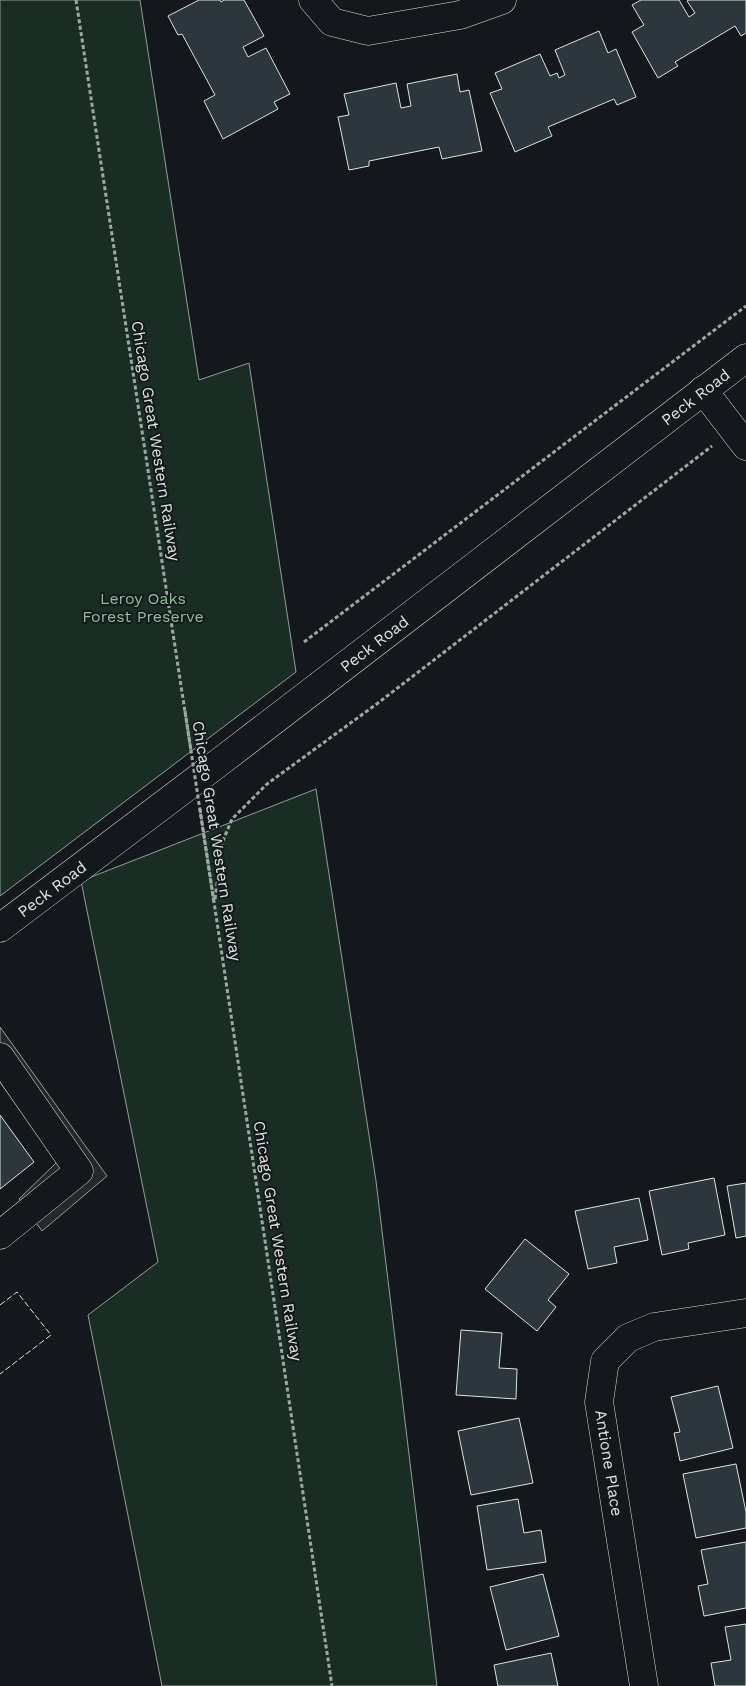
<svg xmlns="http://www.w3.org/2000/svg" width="746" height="1686" viewBox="0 0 746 1686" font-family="'Work Sans',sans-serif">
	<rect width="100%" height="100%" fill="#14181c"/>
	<path fill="#1a2d24" stroke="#939e99" d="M 0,0 L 140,0 L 199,380 L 249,363 L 296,672 L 0,896 Z
		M 316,789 L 376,1181 L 437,1686 L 162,1686 L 88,1315 L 158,1262 L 81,881 Z"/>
	<path fill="#24282b" stroke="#939e99" d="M 0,1027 L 107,1176 L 42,1231 L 19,1199 L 58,1161 L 0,1082 Z"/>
	<path fill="#2c363c" stroke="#d8e6dc" d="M 199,0 L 220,0 L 221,2 L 224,0 L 244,0 L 264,36 L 243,47 L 248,57 L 266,48 L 290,94 L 274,102 L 278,109 L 223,139 L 204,101 L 215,95 L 182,34 L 178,35 L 168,16 Z
		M 641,0 L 679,0 L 689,17 L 695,13 L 687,1 L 689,0 L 746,0 L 746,33 L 741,36 L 735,26 L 675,62 L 678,66 L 658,78 L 632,32 L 644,25 L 632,5 Z
		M 599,31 L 608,53 L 616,49 L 636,97 L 617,105 L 614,99 L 548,127 L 552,136 L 515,152 L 490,93 L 502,89 L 495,73 L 540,54 L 550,76 L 557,73 L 559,78 L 565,75 L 555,50 Z
		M 457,74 L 460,92 L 469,90 L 482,151 L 442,159 L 439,147 L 369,161 L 369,166 L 349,170 L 338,117 L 349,115 L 344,94 L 396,83 L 401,108 L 411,106 L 407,84 Z
		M 0,1115 L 34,1162 L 0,1189 Z
		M 714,1178 L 725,1235 L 688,1243 L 689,1249 L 662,1255 L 649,1191 Z
		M 746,1183 L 746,1236 L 736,1238 L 727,1186 Z
		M 639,1198 L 648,1240 L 614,1247 L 617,1263 L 588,1269 L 575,1211 Z
		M 525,1239 L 569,1274 L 548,1300 L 556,1307 L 537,1331 L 485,1289 Z
		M 461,1330 L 502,1333 L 499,1368 L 517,1369 L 516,1399 L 456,1395 Z
		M 718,1386 L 733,1448 L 680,1461 L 674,1433 L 680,1432 L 671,1397 Z
		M 519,1418 L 533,1483 L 471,1495 L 458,1431 Z
		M 736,1464 L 746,1512 L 746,1528 L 696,1538 L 683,1474 Z
		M 518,1499 L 524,1533 L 541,1530 L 546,1562 L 487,1570 L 477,1506 Z
		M 746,1542 L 746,1608 L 704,1616 L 698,1586 L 708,1584 L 701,1550 Z
		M 543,1574 L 559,1636 L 506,1650 L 490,1587 Z
		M 746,1624 L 746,1686 L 715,1686 L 711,1663 L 731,1660 L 725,1627 Z
		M 551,1653 L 558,1686 L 498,1686 L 494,1665 Z"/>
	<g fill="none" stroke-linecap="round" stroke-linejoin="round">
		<g stroke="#d8e6dc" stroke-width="29">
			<g id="minor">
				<path d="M 313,0 L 332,22 L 368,31 L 460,15 L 502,0"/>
				<path d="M 703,390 L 746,446"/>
				<path id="s1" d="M 0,928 L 221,761 L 746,358"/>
				<path d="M 0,1057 L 79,1171 L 0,1235"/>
				<path d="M 644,1686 L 599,1402 L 605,1361 L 628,1338 L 654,1327 L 746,1313"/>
			</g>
		</g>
		<path stroke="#9da8a2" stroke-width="3" stroke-dasharray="4 2.5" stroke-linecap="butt" d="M 76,0 L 191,751
			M 304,642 L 746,306
			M 200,809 L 332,1686
			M 215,899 L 222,843 L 232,819 L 267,784 L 378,703 L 712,446"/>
		<use href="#minor" stroke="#14181c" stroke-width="28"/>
		<path stroke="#9da8a2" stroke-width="3" stroke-dasharray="4 2.5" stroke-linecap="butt" d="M 185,711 L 214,903"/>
		<path stroke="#d8e6dc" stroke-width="1" stroke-dasharray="6 2.5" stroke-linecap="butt" d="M 0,1305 L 17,1292 L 51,1335 L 0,1374"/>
	</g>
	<g text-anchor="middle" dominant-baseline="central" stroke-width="4" stroke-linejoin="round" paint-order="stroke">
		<g font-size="16" fill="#d8e6dc" stroke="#14181c">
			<text stroke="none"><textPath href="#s1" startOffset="875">Peck Road</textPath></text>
			<text transform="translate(156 441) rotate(81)">Chicago Great Western Railway</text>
			<text stroke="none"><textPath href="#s1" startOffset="470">Peck Road</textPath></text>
			<text transform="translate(217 841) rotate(81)">Chicago Great Western Railway</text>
			<text stroke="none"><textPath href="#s1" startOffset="65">Peck Road</textPath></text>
			<text transform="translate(278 1241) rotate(81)">Chicago Great Western Railway</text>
			<text transform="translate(609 1463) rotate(81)">Antione Place</text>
		</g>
		<g font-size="16" fill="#8ac095" stroke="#14181c">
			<text x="143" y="598">Leroy Oaks<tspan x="143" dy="18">Forest Preserve</tspan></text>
		</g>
	</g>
</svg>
